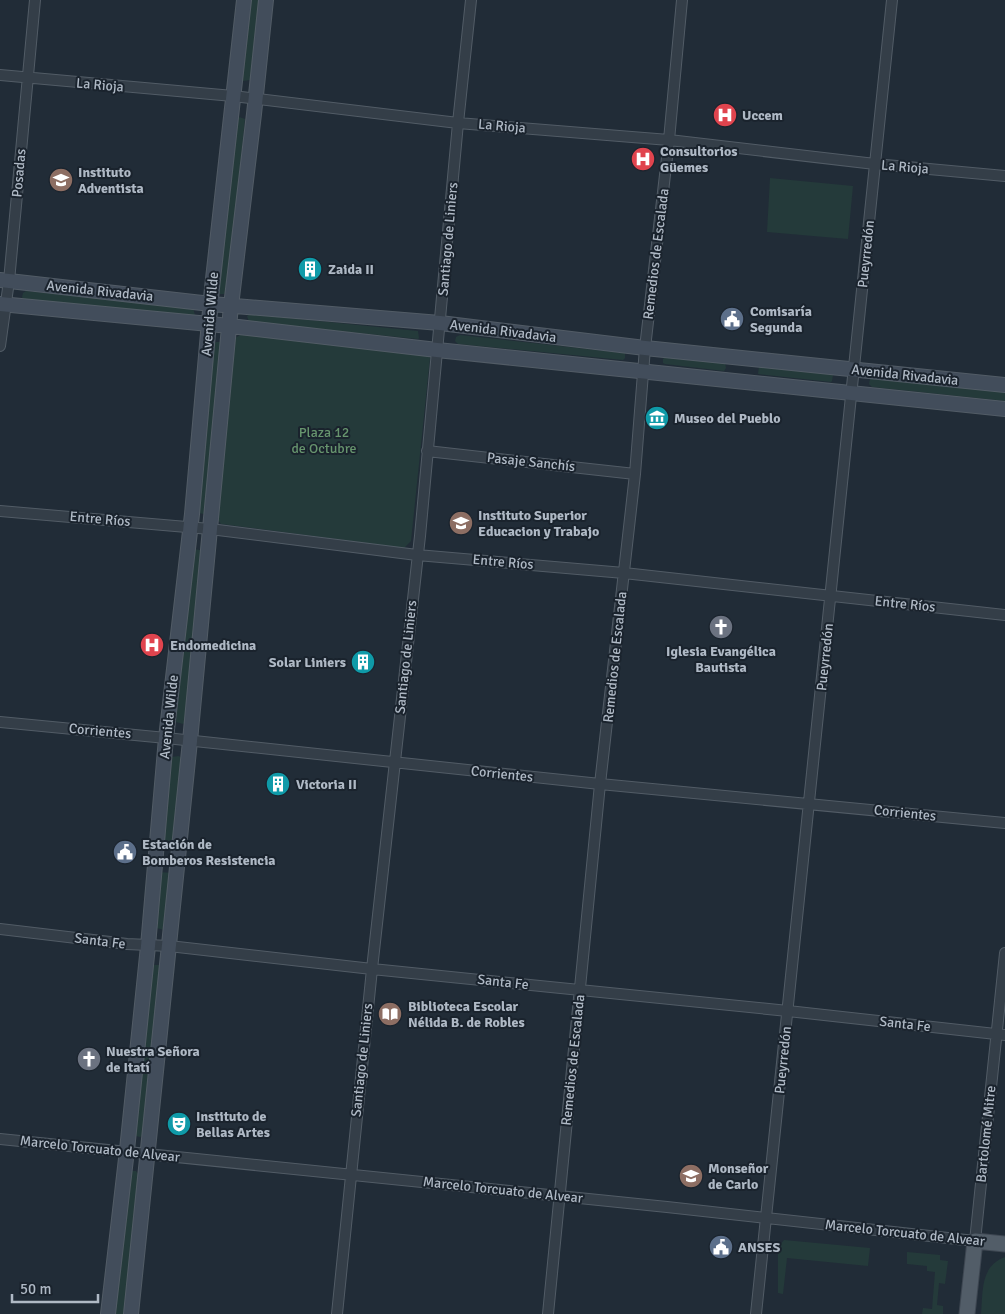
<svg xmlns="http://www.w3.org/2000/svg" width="1005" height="1314" viewBox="0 0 1005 1314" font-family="Signika,sans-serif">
	<rect width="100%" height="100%" fill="#212c37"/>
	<path fill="#243a3a" d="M 250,0 L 259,0 L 250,80 L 243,81 L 241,79 Z
		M 239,117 L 245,119 L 227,292 L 224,294 L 217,294 L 237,119 Z
		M 770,178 L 853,186 L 848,239 L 767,232 Z
		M 26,291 L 193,308 L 195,315 L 192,318 L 24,301 L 22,297 L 23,293 Z
		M 250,314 L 418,331 L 419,338 L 418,339 L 249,322 L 247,316 Z
		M 242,334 L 425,352 L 430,358 L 411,541 L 404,548 L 221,524 L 216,518 L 235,338 Z
		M 460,335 L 623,353 L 625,353 L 625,358 L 623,360 L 458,344 L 455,341 L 456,337 Z
		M 216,342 L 221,342 L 207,510 L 204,514 L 198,513 L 214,344 Z
		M 665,357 L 725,363 L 726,368 L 724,371 L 665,364 L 663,363 L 663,359 Z
		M 759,366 L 831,374 L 833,375 L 832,381 L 831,382 L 758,374 Z
		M 874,377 L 1005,391 L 1005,401 L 872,387 L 869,384 L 870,379 Z
		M 194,549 L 200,550 L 202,552 L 186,721 L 183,724 L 176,722 Z
		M 179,756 L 183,760 L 174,849 L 158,848 L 168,760 L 171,757 Z
		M 158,872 L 173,873 L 164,930 L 153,927 Z
		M 151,965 L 159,965 L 162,968 L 144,1135 L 140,1137 L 136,1136 L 133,1132 Z
		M 130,1171 L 136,1171 L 139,1175 L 126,1314 L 114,1314 Z
		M 784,1240 L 870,1248 L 868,1266 L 787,1258 L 783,1294 L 778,1293 L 778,1247 Z
		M 907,1252 L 940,1255 L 940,1260 L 948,1261 L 945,1284 L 939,1283 L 937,1305 L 943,1306 L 943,1314 L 922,1314 L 923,1308 L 932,1309 L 935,1272 L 927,1271 L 927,1266 L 907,1264 Z
		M 1005,1257 L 1005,1314 L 981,1314 C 983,1292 980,1266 1005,1257 Z"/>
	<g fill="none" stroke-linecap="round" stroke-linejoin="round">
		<g stroke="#525c66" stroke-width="12">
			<path id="minor" d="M 0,75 L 233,96 L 458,123 L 669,140 L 875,164 L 1005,176
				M 0,346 L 9,281 L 35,0
				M 427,451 L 635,474
				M 0,511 L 210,529 L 417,555 L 624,573 L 1005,615
				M 0,722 L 166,738 L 600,784 L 1005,823
				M 0,929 L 127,944 L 169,946 L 372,969 L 788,1011 L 1005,1035
				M 0,1139 L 667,1207 L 975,1241 L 1005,953
				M 337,1314 L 372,969 L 420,536 L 458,123 L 471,0
				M 548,1314 L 600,784 L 635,474 L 645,348 L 669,140 L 682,0
				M 756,1314 L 892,0"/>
		</g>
		<g stroke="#525c66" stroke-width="16">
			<path id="secondary" d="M 0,280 L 211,304 L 440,323 L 645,348 L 1005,385
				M 0,304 L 230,326 L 437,350 L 1005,409
				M 108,1314 L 127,1150 L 148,946 L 166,738 L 192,514 L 212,288 L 244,0
				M 131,1314 L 190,741 L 231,306 L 254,114 L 266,0"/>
		</g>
		<g stroke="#3e4752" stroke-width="17">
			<path id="primary" d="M 967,1314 L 975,1241 L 1005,1244"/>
		</g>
		<use href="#minor" stroke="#343e48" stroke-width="10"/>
		<use href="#secondary" stroke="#424d5b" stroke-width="14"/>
		<use href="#primary" stroke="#525d68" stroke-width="15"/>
	</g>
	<defs>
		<g id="hospital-disc" transform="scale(1.25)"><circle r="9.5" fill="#e0444e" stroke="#1a232d"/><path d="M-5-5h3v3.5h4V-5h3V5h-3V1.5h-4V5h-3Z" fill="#fff"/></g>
		<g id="school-disc" transform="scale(1.25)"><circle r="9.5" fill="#8d6e63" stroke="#1a232d"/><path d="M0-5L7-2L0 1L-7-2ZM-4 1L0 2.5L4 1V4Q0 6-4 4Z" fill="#fff"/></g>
		<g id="building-disc" transform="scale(1.25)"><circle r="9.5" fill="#0f9aa8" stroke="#1a232d"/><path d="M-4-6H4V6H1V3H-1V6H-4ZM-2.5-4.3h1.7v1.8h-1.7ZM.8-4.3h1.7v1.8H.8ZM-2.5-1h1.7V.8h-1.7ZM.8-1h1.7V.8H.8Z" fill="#fff"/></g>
		<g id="civic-disc" transform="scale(1.25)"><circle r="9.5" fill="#5c6f8a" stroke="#1a232d"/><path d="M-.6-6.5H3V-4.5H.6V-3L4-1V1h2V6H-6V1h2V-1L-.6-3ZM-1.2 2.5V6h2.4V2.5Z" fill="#fff"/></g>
		<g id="museum-disc" transform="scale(1.25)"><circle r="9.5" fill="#0f9aa8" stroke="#1a232d"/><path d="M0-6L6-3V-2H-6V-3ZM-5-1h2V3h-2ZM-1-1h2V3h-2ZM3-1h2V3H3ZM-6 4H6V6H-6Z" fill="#fff"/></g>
		<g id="university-disc" transform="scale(1.25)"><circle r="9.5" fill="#8d6e63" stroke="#1a232d"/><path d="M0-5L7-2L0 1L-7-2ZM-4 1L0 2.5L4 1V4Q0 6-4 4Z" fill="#fff"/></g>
		<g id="church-disc" transform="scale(1.25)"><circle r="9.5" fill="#6b7280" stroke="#1a232d"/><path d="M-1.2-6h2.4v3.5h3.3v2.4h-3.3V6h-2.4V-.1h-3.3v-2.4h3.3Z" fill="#fff"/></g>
		<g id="library-disc" transform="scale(1.25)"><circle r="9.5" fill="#8d6e63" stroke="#1a232d"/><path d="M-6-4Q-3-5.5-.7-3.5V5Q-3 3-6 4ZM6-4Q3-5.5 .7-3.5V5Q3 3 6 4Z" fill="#fff"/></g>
		<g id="theatre-disc" transform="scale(1.25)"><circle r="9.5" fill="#0f9aa8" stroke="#1a232d"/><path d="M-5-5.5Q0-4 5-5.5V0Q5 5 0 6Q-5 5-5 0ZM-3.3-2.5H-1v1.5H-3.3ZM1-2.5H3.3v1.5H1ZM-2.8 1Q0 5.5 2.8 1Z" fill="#fff"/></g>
	</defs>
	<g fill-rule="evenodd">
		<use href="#hospital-disc" x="725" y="115"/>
		<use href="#hospital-disc" x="643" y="159"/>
		<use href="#school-disc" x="61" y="180"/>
		<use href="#building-disc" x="310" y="269"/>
		<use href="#civic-disc" x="732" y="319"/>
		<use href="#museum-disc" x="657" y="418"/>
		<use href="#university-disc" x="461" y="523"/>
		<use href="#church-disc" x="721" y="627"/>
		<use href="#hospital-disc" x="152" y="645"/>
		<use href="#building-disc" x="363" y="662"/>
		<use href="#building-disc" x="278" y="784"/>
		<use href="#civic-disc" x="125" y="852"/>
		<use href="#library-disc" x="390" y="1014"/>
		<use href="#church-disc" x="89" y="1059"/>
		<use href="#theatre-disc" x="179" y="1124"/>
		<use href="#school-disc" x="691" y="1176"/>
		<use href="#civic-disc" x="721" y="1247"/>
	</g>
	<g text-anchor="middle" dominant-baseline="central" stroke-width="4" stroke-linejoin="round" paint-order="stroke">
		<g font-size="14" fill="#afb9c5" stroke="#1a232d">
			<text transform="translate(100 85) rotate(5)">La Rioja</text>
			<text transform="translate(502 126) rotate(5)">La Rioja</text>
			<text transform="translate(905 167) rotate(5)">La Rioja</text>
			<text transform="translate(19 173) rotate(-85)">Posadas</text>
			<text transform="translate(448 239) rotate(-85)">Santiago de Liniers</text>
			<text transform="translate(656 254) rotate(-83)">Remedios de Escalada</text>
			<text transform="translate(866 254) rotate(-84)">Pueyrredón</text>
			<text transform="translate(100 291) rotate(6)">Avenida Rivadavia</text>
			<text transform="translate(210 314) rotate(-85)">Avenida Wilde</text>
			<text transform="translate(503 331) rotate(7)">Avenida Rivadavia</text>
			<text transform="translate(905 375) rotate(6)">Avenida Rivadavia</text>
			<text transform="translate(531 462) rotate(6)">Pasaje Sanchís</text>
			<text transform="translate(100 519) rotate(5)">Entre Ríos</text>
			<text transform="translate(503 562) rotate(5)">Entre Ríos</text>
			<text transform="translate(905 604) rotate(6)">Entre Ríos</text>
			<text transform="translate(406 657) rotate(-84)">Santiago de Liniers</text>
			<text transform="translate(615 657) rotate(-84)">Remedios de Escalada</text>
			<text transform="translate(825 657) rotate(-84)">Pueyrredón</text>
			<text transform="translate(169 717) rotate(-84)">Avenida Wilde</text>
			<text transform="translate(100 731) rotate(5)">Corrientes</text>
			<text transform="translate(502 774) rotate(6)">Corrientes</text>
			<text transform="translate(905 813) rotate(6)">Corrientes</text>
			<text transform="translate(100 941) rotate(7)">Santa Fe</text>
			<text transform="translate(503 982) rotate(6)">Santa Fe</text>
			<text transform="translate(905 1024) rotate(6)">Santa Fe</text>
			<text transform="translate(362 1060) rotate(-84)">Santiago de Liniers</text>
			<text transform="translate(573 1060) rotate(-84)">Remedios de Escalada</text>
			<text transform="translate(783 1060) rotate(-84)">Pueyrredón</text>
			<text transform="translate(986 1134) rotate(-84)">Bartolomé Mitre</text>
			<text transform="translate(100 1149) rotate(6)">Marcelo Torcuato de Alvear</text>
			<text transform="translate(503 1190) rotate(6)">Marcelo Torcuato de Alvear</text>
			<text transform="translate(905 1233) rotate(6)">Marcelo Torcuato de Alvear</text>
		</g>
		<g font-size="14" font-weight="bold" fill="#afb9c5" stroke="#1a232d" text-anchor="start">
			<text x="742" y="115">Uccem</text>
			<text x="660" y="151">Consultorios<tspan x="660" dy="16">Güemes</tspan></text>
			<text x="78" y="172">Instituto<tspan x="78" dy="16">Adventista</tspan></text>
			<text x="328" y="269">Zaida II</text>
			<text x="750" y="311">Comisaría<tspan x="750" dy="16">Segunda</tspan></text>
			<text x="674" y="418">Museo del Pueblo</text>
			<text x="478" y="515">Instituto Superior<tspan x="478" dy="16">Educacion y Trabajo</tspan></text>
			<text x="170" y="645">Endomedicina</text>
			<text x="721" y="651" text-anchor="middle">Iglesia Evangélica<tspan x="721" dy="16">Bautista</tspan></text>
			<text x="346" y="662" text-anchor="end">Solar Liniers</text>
			<text x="296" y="784">Victoria II</text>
			<text x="142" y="844">Estación de<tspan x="142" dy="16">Bomberos Resistencia</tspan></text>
			<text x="408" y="1006">Biblioteca Escolar<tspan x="408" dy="16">Nélida B. de Robles</tspan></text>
			<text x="106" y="1051">Nuestra Señora<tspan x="106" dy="16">de Itatí</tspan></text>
			<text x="196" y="1116">Instituto de<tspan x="196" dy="16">Bellas Artes</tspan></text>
			<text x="708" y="1168">Monseñor<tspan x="708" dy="16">de Carlo</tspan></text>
			<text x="738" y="1247">ANSES</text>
		</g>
		<g font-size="14" fill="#67956e" stroke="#1a232d">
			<text x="324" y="432">Plaza 12<tspan x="324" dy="16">de Octubre</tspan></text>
		</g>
	</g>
	<path d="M12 1294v8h86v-8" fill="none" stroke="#afb9c5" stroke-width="2.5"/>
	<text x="20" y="1294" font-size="15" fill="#afb9c5" stroke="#1a232d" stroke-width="4" paint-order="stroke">50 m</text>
</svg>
